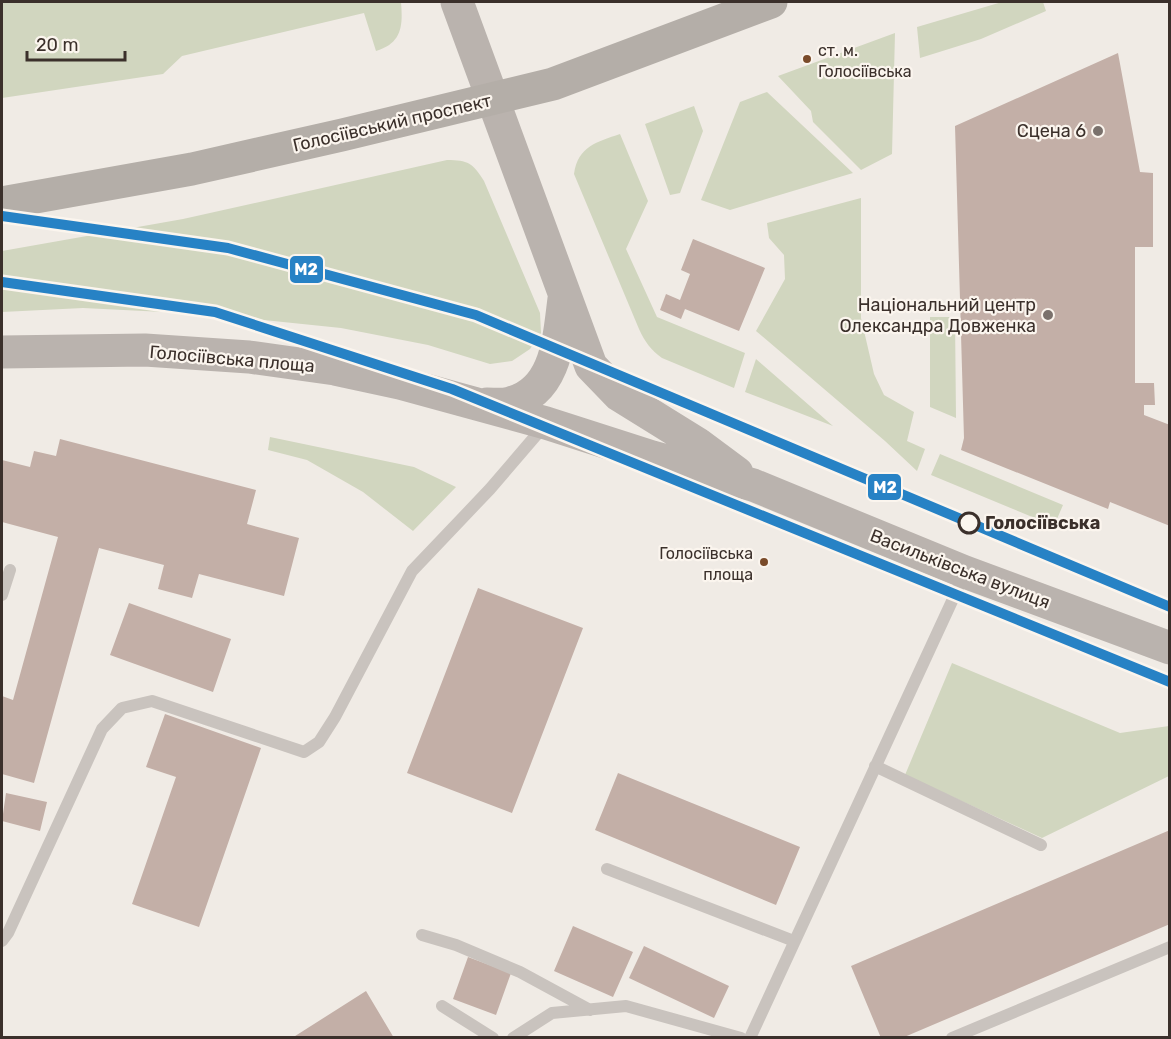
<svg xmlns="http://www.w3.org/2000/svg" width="1171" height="1039" viewBox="0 0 1171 1039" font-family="Rubik,sans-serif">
	<rect width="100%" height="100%" fill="#f0ebe5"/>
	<path fill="#d1d6bf" d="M 2,2 L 401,2 C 403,26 402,43 376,51 L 364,13 L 182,56 L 163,74 L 2,98 Z
		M 1002,2 L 1043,2 L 1046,11 L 981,39 L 920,58 L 917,27 Z
		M 895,33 L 892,154 L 861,170 L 813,122 L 811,111 L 778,76 Z
		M 767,92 L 853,173 L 730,210 L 701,200 L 740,102 Z
		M 694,106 L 703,131 L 680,193 L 670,195 L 645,124 Z
		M 620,134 L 648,201 L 626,249 L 657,317 L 745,353 L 734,388 L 662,358 C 651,350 645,342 639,329 L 574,174 C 578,146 597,142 620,134 Z
		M 447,160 C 468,160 473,163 484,181 L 540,313 L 541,333 L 530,349 L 512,361 L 490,364 L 428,345 L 341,328 L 204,314 L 83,308 L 2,312 L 2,251 L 183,219 Z
		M 861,198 L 861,318 L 874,374 L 884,395 L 914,412 L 907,441 L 925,449 L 917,471 L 885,441 L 756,331 L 785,279 L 784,255 L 769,238 L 767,223 Z
		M 930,317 L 955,317 L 956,418 L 930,407 Z
		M 756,359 L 833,426 L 745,392 Z
		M 270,437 L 414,467 L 456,487 L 413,531 L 363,492 L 307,460 L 268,450 Z
		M 940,454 L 1063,505 L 1054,526 L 931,475 Z
		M 952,663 L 1120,733 L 1169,726 L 1169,776 L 1042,838 L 905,775 Z"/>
	<path fill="#c3afa7" d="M 1118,53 L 1140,172 L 1153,173 L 1153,247 L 1135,247 L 1135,383 L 1154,383 L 1155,405 L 1144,405 L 1144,415 L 1170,425 L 1170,526 L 1110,502 L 1108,509 L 961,450 L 964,438 L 955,126 Z
		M 693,239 L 765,268 L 739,331 L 685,309 L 681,319 L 660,310 L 666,294 L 680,300 L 690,274 L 681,270 Z
		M 60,439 L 256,490 L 247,524 L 299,538 L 284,596 L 199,574 L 192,598 L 158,589 L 164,565 L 99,548 L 34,783 L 2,774 L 2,696 L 13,700 L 58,537 L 2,522 L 2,460 L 30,467 L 34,451 L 56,456 Z
		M 478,588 L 583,628 L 512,813 L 407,773 Z
		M 129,603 L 231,639 L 213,692 L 110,655 Z
		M 165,714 L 261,748 L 199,927 L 132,904 L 176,777 L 146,767 Z
		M 618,773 L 800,847 L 776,905 L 595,830 Z
		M 6,793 L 47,802 L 40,831 L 2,821 Z
		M 1170,830 L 1170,924 L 902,1038 L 881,1038 L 851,966 Z
		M 573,926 L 633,952 L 613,997 L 554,971 Z
		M 644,946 L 729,986 L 714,1018 L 629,978 Z
		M 468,957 L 511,973 L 496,1015 L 453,999 Z
		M 366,991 L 394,1038 L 292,1038 Z"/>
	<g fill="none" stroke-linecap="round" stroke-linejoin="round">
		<path stroke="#c9c3be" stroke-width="12" d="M 2,595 L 10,570
			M 875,766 L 1041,845
			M 607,869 L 794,941
			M 422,935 L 456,945 L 520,972 L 590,1010
			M 2,941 L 8,933 L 102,729 L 122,708 L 152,701 L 304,752 L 319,742 L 335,717 L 412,571 L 490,489 L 544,426
			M 442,1006 L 493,1038
			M 513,1038 L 552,1013 L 626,1006 L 741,1038
			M 750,1038 L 965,573
			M 952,1038 L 1170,947"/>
		<path stroke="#bab3ae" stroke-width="33" d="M 457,2 L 591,366 L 619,395 L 698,444 L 737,473
			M 2,352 L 145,350 L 249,357 L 335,369 L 400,383 L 546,423 L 652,457 L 753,485 L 965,572 L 1170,648
			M 487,404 C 495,404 503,405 510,403 C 557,392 559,337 564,299"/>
		<path stroke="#b4aea8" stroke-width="33" d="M 2,203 L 192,169 L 342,135 L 553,84 L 771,2"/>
		<g stroke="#fbf5ee" stroke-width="15">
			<path id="metro-1" d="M 2,216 L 228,248 L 476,315 L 1170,607
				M 2,282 L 215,312 L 452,389 L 1170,682"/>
		</g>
		<use href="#metro-1" stroke="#2782c5" stroke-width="10"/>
	</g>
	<g fill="#7a4b2a" stroke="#fbf5ee" stroke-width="2">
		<circle cx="807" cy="59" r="5"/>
		<circle cx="764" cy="562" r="5"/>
	</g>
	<g fill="#7a716c" stroke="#fbf5ee" stroke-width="2">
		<circle cx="1098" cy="131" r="6"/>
		<circle cx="1048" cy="315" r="6"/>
	</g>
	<circle fill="#fbf5ee" stroke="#3b302b" stroke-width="3" cx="969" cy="523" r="10"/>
	<g text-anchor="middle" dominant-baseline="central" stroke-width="4.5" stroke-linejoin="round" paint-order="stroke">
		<g font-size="16" fill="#3b302b" stroke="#fbf5ee" text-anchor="start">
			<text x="818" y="50">ст. м.<tspan x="818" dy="21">Голосіївська</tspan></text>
			<text x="753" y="553" text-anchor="end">Голосіївська<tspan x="753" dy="21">площа</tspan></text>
		</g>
		<g font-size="18" fill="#3b302b" stroke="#fbf5ee">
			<text transform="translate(392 123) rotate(-13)">Голосіївський проспект</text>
			<text transform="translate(232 359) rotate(5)">Голосіївська площа</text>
			<text transform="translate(960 569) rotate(21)">Васильківська вулиця</text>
		</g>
		<g font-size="18" fill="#3b302b" stroke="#fbf5ee" text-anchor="end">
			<text x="1086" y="131">Сцена 6</text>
			<text x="1036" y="305">Національний центр<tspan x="1036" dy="21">Олександра Довженка</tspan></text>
		</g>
		<g font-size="18" font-weight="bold" fill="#3b302b" stroke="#fbf5ee" text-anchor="start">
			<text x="985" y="523">Голосіївська</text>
		</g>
	</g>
	<g stroke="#fbf5ee" stroke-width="2">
		<rect x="289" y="255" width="35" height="29" rx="6" fill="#2782c5"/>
		<rect x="867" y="473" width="35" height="28" rx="6" fill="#2782c5"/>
	</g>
	<g font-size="16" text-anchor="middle" font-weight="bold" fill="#fff">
		<text x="306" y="275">M2</text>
		<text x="885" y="493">M2</text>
	</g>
	<rect width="1171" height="1039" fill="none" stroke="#3b302b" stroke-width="6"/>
	<path d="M27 51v9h98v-9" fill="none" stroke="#3b302b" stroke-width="3"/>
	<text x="36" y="51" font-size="18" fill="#3b302b" stroke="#fbf5ee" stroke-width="4.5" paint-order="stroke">20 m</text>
</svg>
